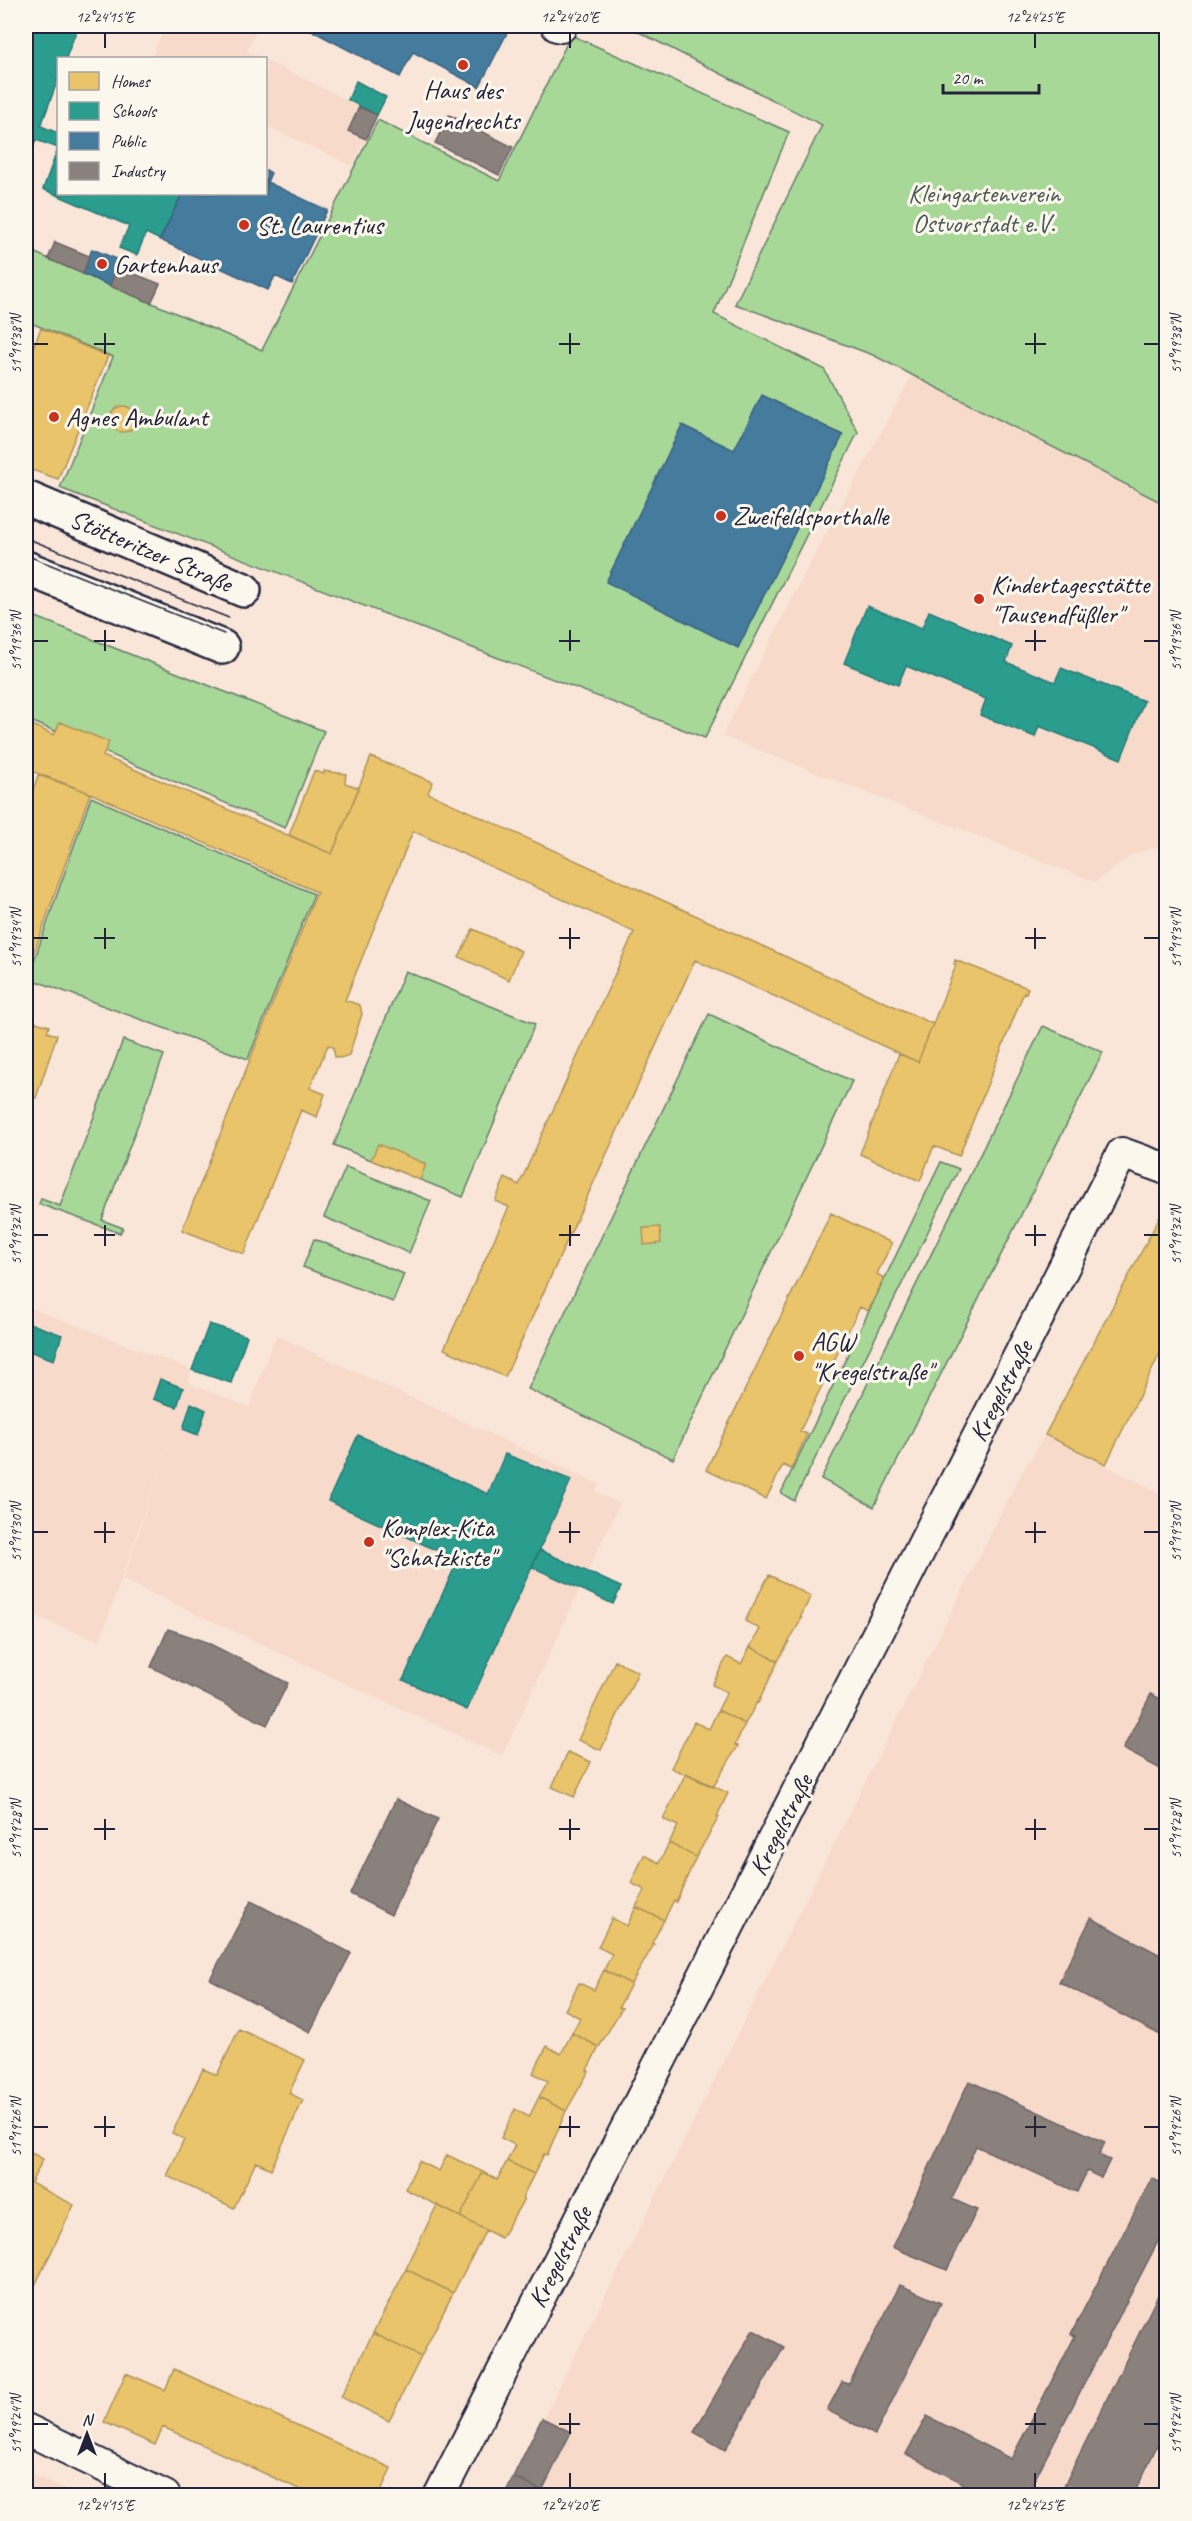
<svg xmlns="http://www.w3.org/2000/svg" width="1192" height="2521" viewBox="0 0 1192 2521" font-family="Caveat,sans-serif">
	<rect width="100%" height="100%" fill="#f9e6d8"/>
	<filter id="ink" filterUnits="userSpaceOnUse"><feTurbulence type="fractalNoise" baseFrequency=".0167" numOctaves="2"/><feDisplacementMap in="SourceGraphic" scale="12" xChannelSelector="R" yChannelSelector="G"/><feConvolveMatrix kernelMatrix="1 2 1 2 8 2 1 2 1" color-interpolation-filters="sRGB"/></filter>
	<g filter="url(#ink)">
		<path fill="#f8daca" d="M 166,26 L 259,26 L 247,51 L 263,58 L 151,58 Z
			M 266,60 L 377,115 L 352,166 L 266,126 Z
			M 912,375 L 1166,506 L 1166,848 L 1153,848 L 1132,855 L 1095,882 L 722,736 L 813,558 Z
			M 26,1306 L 192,1370 L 188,1383 L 249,1407 L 276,1335 L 599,1484 L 595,1492 L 620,1503 L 502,1756 L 123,1580 L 168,1443 L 100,1641 L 26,1613 Z
			M 1045,1435 L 1166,1496 L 1166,2495 L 504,2496 L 1020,1476 Z
			M 26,2471 L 75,2495 L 26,2495 Z"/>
		<path fill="#a8d898" stroke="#657d6a" stroke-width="1.5" d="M 627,26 L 1166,26 L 1166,505 L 873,355 L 735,304 L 822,125 Z
			M 571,35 L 789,132 L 714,314 L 824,369 L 858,432 L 705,738 L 60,488 L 113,357 L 26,321 L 26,249 L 262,350 L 378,120 L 499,181 Z
			M 26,613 L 324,731 L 285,828 L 26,719 Z
			M 91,797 L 314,894 L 248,1059 L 28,978 Z
			M 405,971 L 535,1024 L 463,1197 L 334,1145 Z
			M 709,1014 L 852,1081 L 673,1459 L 528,1389 Z
			M 1043,1026 L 1103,1052 L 874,1507 L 821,1479 Z
			M 123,1040 L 164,1055 L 102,1220 L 123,1228 L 120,1233 L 39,1204 L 41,1199 L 60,1206 Z
			M 941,1162 L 959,1169 L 794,1501 L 781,1493 Z
			M 346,1167 L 431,1201 L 409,1253 L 324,1217 Z
			M 314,1239 L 404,1274 L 393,1302 L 303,1267 Z"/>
		<path fill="#e9c46a" stroke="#ad935c" stroke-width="1.5" d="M 41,328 L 108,356 L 58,479 L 26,468 L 26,366 Z
			M110 419a13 13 0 1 1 26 0a13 13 0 1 1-26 0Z
			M 26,722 L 54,735 L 60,722 L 109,742 L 103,756 L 332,854 L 371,757 L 433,782 L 428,793 L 933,1024 L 918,1062 L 695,960 L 505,1377 L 444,1349 L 509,1207 L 495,1201 L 505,1178 L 519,1185 L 634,932 L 413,831 L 345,1000 L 360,1005 L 362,1014 L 349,1055 L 340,1058 L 335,1057 L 333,1047 L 328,1045 L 310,1088 L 325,1094 L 317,1117 L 301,1110 L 244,1254 L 182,1230 L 317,892 L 90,793 L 26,769 Z
			M 314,771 L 324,774 L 324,771 L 346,774 L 345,783 L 359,788 L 332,854 L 289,835 Z
			M 38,775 L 90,793 L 26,976 L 26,811 Z
			M 473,929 L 521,951 L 509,980 L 459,957 Z
			M 955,960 L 1028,988 L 1026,993 L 1024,992 L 959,1156 L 934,1146 L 920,1181 L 860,1154 L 899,1054 L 918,1062 L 956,965 L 954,964 Z
			M 26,1019 L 49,1026 L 47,1032 L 57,1035 L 36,1098 L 26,1095 Z
			M 378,1144 L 426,1164 L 420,1180 L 371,1160 Z
			M 1166,1205 L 1166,1341 L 1106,1464 L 1045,1435 Z
			M 831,1213 L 892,1243 L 877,1274 L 884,1278 L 868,1311 L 860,1307 L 800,1431 L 807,1434 L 791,1469 L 783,1465 L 766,1499 L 706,1470 Z
			M 660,1227 L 661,1243 L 644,1245 L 643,1228 Z
			M 769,1575 L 811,1596 L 800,1618 L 802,1618 L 778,1661 L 750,1647 L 760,1629 L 745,1621 Z
			M 750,1647 L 778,1661 L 758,1703 L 757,1702 L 745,1724 L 718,1710 L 727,1692 L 712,1685 L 727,1657 L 741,1664 Z
			M 615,1661 L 638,1672 L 601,1750 L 578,1740 Z
			M 718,1710 L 745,1724 L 735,1745 L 738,1746 L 713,1787 L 671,1768 L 694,1722 L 709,1729 Z
			M 568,1752 L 591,1762 L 574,1797 L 552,1787 Z
			M 686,1773 L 728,1793 L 717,1816 L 719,1817 L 696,1857 L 669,1843 L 678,1826 L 663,1819 Z
			M 669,1843 L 696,1857 L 676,1902 L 674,1900 L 664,1920 L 636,1907 L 645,1890 L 631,1883 L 644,1855 L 659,1863 Z
			M 636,1907 L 664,1920 L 652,1943 L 654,1944 L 631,1984 L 604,1970 L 612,1954 L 598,1947 L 612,1918 L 627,1926 Z
			M 604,1970 L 631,1984 L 619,2007 L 622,2008 L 599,2047 L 572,2033 L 580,2018 L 565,2010 L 579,1983 L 594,1990 Z
			M 239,2029 L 305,2060 L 289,2093 L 303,2100 L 271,2169 L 256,2162 L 234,2208 L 167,2176 L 184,2139 L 172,2133 L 203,2069 L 217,2075 Z
			M 572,2033 L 599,2047 L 587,2070 L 589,2071 L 566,2111 L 539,2097 L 548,2081 L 533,2073 L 547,2046 L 561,2054 Z
			M 539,2097 L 566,2111 L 547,2155 L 544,2154 L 534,2174 L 507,2161 L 515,2145 L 501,2138 L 515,2109 L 529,2117 Z
			M 26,2150 L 43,2159 L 31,2183 L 74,2205 L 26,2304 Z
			M 447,2155 L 483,2172 L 460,2217 L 405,2189 L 419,2161 L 439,2171 Z
			M 507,2161 L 534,2174 L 522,2198 L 524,2199 L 501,2238 L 460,2217 L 483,2172 L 497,2180 Z
			M 437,2205 L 486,2230 L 453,2293 L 406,2269 Z
			M 406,2269 L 453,2293 L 421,2357 L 373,2333 Z
			M 373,2333 L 421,2357 L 389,2421 L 341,2397 Z
			M 174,2369 L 391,2468 L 379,2496 L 314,2496 L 163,2427 L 155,2445 L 104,2422 L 126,2373 L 165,2390 Z"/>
		<path fill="#2a9d8f" stroke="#287876" stroke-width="1.5" d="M 26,26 L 78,26 L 66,58 L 58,58 L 58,79 L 41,126 L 58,133 L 58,148 L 36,140 L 26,167 Z
			M 356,81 L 386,97 L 377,115 L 348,100 Z
			M 58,148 L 58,194 L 182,194 L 160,240 L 146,233 L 137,255 L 119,248 L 129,226 L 43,189 Z
			M 867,606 L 922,628 L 929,611 L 1012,646 L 1006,662 L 1055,682 L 1061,668 L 1144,701 L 1121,759 L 1039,726 L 1035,737 L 980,715 L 986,699 L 906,666 L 898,685 L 844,663 Z
			M 26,1322 L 62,1335 L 54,1360 L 26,1350 Z
			M 209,1324 L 247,1336 L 231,1383 L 192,1370 Z
			M 160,1379 L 183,1388 L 177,1407 L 153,1399 Z
			M 191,1403 L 206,1410 L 198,1435 L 183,1429 Z
			M 358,1435 L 488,1494 L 505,1454 L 571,1480 L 467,1710 L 403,1680 L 458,1560 L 328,1501 Z
			M 540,1550 L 621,1587 L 613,1604 L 532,1567 Z"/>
		<path fill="#457b9d" stroke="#3a6080" stroke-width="1.5" d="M 303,26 L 493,26 L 507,33 L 479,87 L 413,52 L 400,77 Z
			M 266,170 L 271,173 L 267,182 L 327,210 L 292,284 L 275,276 L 268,290 L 160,240 L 182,194 L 266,194 Z
			M 92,249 L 119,260 L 110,286 L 83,274 Z
			M 762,395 L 843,435 L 738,648 L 606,582 L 682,425 L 734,450 Z"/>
		<path fill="#8a817c" stroke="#6b6468" stroke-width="1.5" d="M 359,107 L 377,115 L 366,139 L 348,131 Z
			M 449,115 L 513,147 L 499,175 L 435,143 Z
			M 55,242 L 89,256 L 83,274 L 48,259 Z
			M 117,267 L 160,284 L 151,303 L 110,286 Z
			M 168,1629 L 204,1641 L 288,1683 L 267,1725 L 151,1667 Z
			M 1151,1694 L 1166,1702 L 1166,1772 L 1123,1749 Z
			M 396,1799 L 438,1819 L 391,1915 L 350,1894 Z
			M 251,1901 L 351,1953 L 310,2032 L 210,1979 Z
			M 1091,1918 L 1166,1958 L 1166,2038 L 1059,1982 Z
			M 969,2081 L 1105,2142 L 1099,2155 L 1110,2160 L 1101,2178 L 1087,2171 L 1077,2192 L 976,2146 L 952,2199 L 977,2210 L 947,2270 L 892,2247 Z
			M 1152,2178 L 1166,2186 L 1166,2226 L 1026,2496 L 987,2496 L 906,2454 L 927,2416 L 1011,2459 L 1075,2336 L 1071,2334 Z
			M 1166,2279 L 1166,2427 L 1133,2496 L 1059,2496 Z
			M 900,2285 L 941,2303 L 875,2435 L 827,2410 L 842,2382 L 849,2384 Z
			M 753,2330 L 784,2347 L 725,2450 L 694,2432 Z
			M 542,2418 L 571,2432 L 542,2491 L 513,2477 Z
			M 513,2477 L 547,2493 L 546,2496 L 504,2496 Z"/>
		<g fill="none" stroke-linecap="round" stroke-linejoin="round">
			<g stroke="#22223b" stroke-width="34">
				<path id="minor" d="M 557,26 L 561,27
					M 26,2429 L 165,2496
					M 439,2496 L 1122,1153 L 1166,1169"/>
			</g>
			<g stroke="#22223b" stroke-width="38">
				<path id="tertiary" d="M 26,498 L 244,590
					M 26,568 L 222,647"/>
			</g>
			<use href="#minor" stroke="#fbf7ec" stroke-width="30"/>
			<use href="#tertiary" stroke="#fbf7ec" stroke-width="33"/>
			<path stroke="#22223b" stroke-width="1.5" d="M 26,538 L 229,618
				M 26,555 L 224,634"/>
		</g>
	</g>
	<path fill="none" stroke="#22223b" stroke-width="2" d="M 105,33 L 105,48M 570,33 L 570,48M 1035,33 L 1035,48M 105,333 L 105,354M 570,333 L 570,354M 1035,333 L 1035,354M 33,344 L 48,344M 94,344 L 115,344M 559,344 L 580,344M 1025,344 L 1046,344M 1144,344 L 1159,344M 105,630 L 105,651M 570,630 L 570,651M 1035,630 L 1035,651M 33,641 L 48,641M 94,641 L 115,641M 559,641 L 580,641M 1025,641 L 1046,641M 1144,641 L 1159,641M 105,928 L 105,949M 570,928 L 570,949M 1035,928 L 1035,949M 33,938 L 48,938M 94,938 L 115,938M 559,938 L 580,938M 1025,938 L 1046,938M 1144,938 L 1159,938M 105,1225 L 105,1246M 570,1225 L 570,1246M 1035,1225 L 1035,1246M 33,1235 L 48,1235M 94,1235 L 115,1235M 559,1235 L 580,1235M 1025,1235 L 1046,1235M 1144,1235 L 1159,1235M 105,1522 L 105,1543M 570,1522 L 570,1543M 1035,1522 L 1035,1543M 33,1532 L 48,1532M 94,1532 L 115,1532M 559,1532 L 580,1532M 1025,1532 L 1046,1532M 1144,1532 L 1159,1532M 105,1819 L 105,1840M 570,1819 L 570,1840M 1035,1819 L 1035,1840M 33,1829 L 48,1829M 94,1829 L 115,1829M 559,1829 L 580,1829M 1025,1829 L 1046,1829M 1144,1829 L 1159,1829M 105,2116 L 105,2137M 570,2116 L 570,2137M 1035,2116 L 1035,2137M 33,2127 L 48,2127M 94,2127 L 115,2127M 559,2127 L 580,2127M 1025,2127 L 1046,2127M 1144,2127 L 1159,2127M 570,2413 L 570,2434M 1035,2413 L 1035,2434M 33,2424 L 48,2424M 559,2424 L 580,2424M 1025,2424 L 1046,2424M 1144,2424 L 1159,2424M 105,2473 L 105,2488M 570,2473 L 570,2488M 1035,2473 L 1035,2488"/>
	<g fill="#c8321e" stroke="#fbf7ec" stroke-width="2">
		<circle cx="463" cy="65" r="6"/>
		<circle cx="244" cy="225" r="6"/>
		<circle cx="102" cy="264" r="6"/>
		<circle cx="54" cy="417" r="6"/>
		<circle cx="721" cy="516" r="6"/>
		<circle cx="979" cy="599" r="6"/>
		<circle cx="799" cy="1356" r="6"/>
		<circle cx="369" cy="1542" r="6"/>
	</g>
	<g text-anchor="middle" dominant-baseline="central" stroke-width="6" stroke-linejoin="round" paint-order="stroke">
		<g font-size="26" fill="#22223b" stroke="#fbf7ec" text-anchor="start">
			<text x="463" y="90" text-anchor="middle">Haus des<tspan x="463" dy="30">Jugendrechts</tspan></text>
			<text x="256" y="225">St. Laurentius</text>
			<text x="114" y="264">Gartenhaus</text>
			<text x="66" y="417">Agnes Ambulant</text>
			<text x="733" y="516">Zweifeldsporthalle</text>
			<text x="991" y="584">Kindertagesstätte<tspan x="991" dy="30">"Tausendfüßler"</tspan></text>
			<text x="811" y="1341">AGW<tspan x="811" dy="30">"Kregelstraße"</tspan></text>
			<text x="381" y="1527">Komplex-Kita<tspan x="381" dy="30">"Schatzkiste"</tspan></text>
		</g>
		<g font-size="26" fill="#4a5957" stroke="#fbf7ec">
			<text x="984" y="193">Kleingartenverein<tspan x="984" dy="30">Ostvorstadt e.V.</tspan></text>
		</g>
		<g font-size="26" fill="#22223b" stroke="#fbf7ec">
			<text transform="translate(151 551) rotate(23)">Stötteritzer Straße</text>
			<text transform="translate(1001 1391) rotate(-63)">Kregelstraße</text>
			<text transform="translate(781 1825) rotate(-63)">Kregelstraße</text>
			<text transform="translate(560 2257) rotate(-63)">Kregelstraße</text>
		</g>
	</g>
	<rect width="1192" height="2521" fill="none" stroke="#fbf7ec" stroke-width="66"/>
	<rect x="57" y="57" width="210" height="138" fill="#fbf7ec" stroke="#a4a2a5" stroke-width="1.5"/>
	<rect x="69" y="72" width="30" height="18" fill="#e9c46a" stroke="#a4a2a5" stroke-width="1.5"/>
	<text x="111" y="87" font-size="18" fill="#22223b">Homes</text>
	<rect x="69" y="102" width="30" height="18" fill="#2a9d8f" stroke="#a4a2a5" stroke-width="1.5"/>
	<text x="111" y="117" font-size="18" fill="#22223b">Schools</text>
	<rect x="69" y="132" width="30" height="18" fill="#457b9d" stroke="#a4a2a5" stroke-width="1.5"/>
	<text x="111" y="147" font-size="18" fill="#22223b">Public</text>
	<rect x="69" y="162" width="30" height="18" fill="#8a817c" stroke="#a4a2a5" stroke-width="1.5"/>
	<text x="111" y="177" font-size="18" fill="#22223b">Industry</text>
	<g transform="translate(87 2434)" stroke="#fbf7ec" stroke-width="4.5" paint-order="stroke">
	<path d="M0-4.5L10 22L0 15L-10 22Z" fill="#22223b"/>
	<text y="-9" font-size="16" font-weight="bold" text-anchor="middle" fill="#22223b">N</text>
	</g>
	<path d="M943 84v9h96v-9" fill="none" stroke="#22223b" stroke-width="3"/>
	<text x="952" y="84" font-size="18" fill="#22223b" stroke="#fbf7ec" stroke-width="4.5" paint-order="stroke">20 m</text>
	<rect x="33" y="33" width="1126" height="2455" fill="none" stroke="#22223b" stroke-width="2"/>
	<g font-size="15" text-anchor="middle" fill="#22223b">
		<text x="105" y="22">12°24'15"E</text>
		<text x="570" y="22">12°24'20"E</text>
		<text x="1035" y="22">12°24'25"E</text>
		<text transform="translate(16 344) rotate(-90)" y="5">51°19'38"N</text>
		<text transform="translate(1176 344) rotate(-90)" y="5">51°19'38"N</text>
		<text transform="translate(16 641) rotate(-90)" y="5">51°19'36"N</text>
		<text transform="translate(1176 641) rotate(-90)" y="5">51°19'36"N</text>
		<text transform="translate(16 938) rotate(-90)" y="5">51°19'34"N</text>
		<text transform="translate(1176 938) rotate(-90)" y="5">51°19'34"N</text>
		<text transform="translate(16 1235) rotate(-90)" y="5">51°19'32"N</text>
		<text transform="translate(1176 1235) rotate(-90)" y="5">51°19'32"N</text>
		<text transform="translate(16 1532) rotate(-90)" y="5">51°19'30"N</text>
		<text transform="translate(1176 1532) rotate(-90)" y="5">51°19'30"N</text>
		<text transform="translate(16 1829) rotate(-90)" y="5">51°19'28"N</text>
		<text transform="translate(1176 1829) rotate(-90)" y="5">51°19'28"N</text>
		<text transform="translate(16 2127) rotate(-90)" y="5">51°19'26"N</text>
		<text transform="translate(1176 2127) rotate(-90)" y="5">51°19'26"N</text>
		<text transform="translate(16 2424) rotate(-90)" y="5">51°19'24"N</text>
		<text transform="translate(1176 2424) rotate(-90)" y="5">51°19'24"N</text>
		<text x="105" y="2510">12°24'15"E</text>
		<text x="570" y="2510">12°24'20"E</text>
		<text x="1035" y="2510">12°24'25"E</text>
	</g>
</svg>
